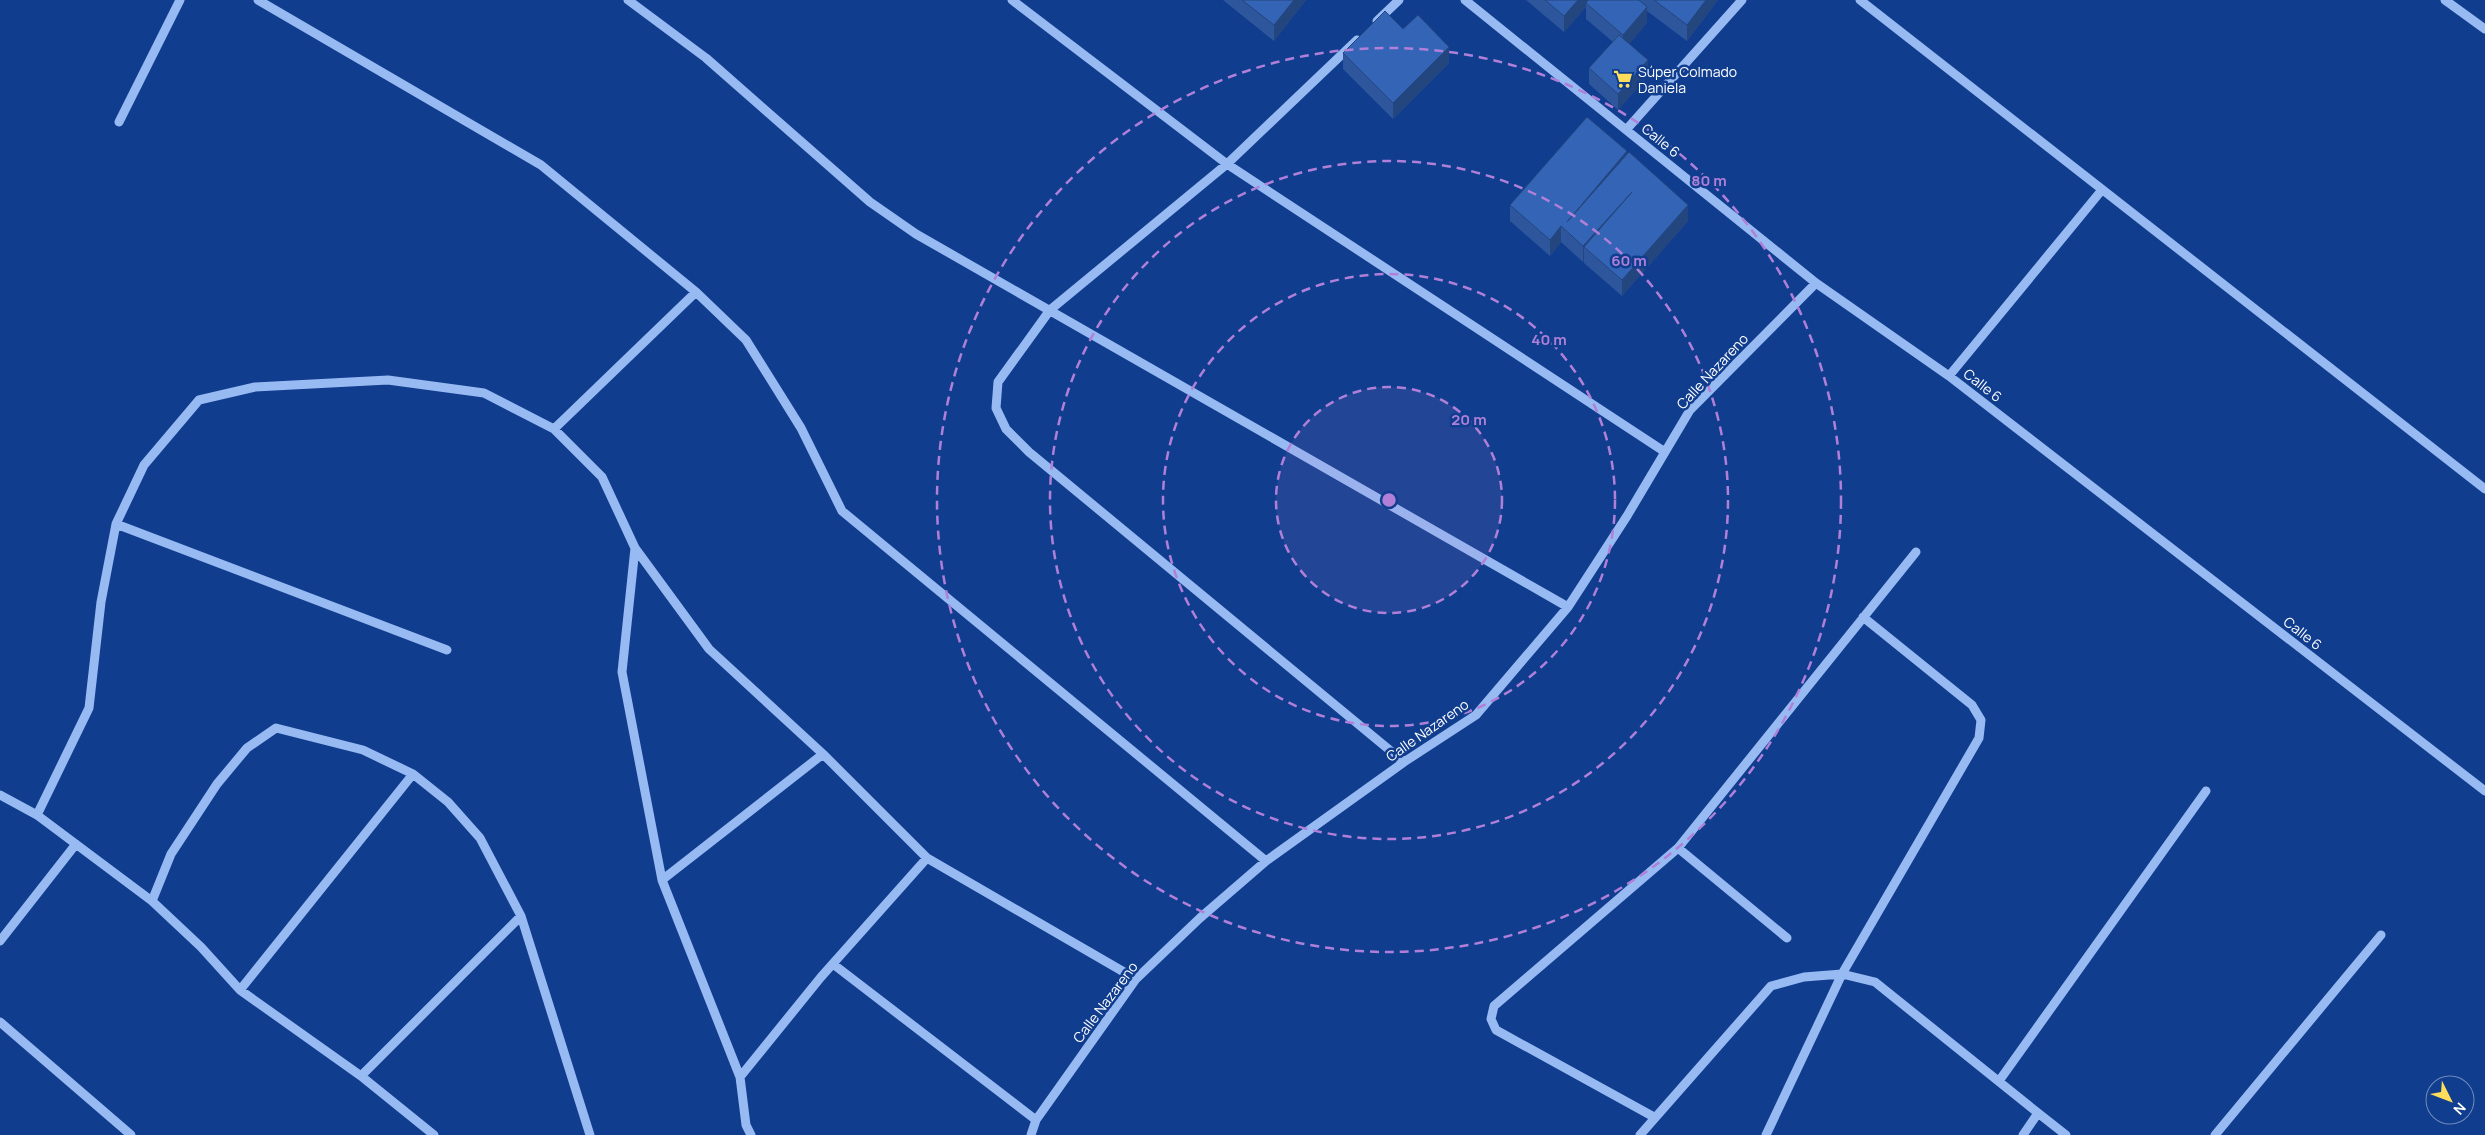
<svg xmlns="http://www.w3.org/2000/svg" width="2485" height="1135" viewBox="0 0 2485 1135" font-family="Manrope,sans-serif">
	<rect width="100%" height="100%" fill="#103d8e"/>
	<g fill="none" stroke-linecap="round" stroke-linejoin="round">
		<path stroke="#98baf2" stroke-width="9" d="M 258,0 L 541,165 L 696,292 L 746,340 L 801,428 L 842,511 L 1266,861
			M 628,0 L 706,58 L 870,202 L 916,234 L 1568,607
			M 1012,0 L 1227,164 L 1665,452
			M 1465,0 L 1816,283 L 1949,376 L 2485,791
			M 1860,0 L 2485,489
			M 2445,0 L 2485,29
			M 1377,21 L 1399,0
			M 1357,40 L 1227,164 L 1050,310 L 998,382 L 996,408 L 1006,429 L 1029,452 L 1404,762
			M 119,122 L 180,0
			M 1626,130 L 1742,0
			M 1949,376 L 2101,191
			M 554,429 L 696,292
			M 116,524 L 447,650
			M 635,548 L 622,672 L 662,880 L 740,1077
			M 0,795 L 37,815 L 152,901 L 201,947 L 240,990 L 361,1076 L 434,1135
			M 37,815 L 89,708 L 101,602 L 116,524 L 144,465 L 199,400 L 255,387 L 388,380 L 484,393 L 554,429 L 602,477 L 635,548 L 709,649 L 823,754 L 927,858 L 1136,979
			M 1678,848 L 1787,938
			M 662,880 L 823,754
			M 152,901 L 171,854 L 217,784 L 247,748 L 276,728 L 363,750 L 413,774 L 448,802 L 480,838 L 521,916 L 590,1135
			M 0,941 L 76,844
			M 833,964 L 1036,1120
			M 240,990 L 413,774
			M 0,1022 L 131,1135
			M 361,1076 L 521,916
			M 1999,1081 L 2206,791
			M 1654,1117 L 1496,1030 L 1491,1019 L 1494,1006 L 1678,848 L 1916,552
			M 751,1135 L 746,1125 L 740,1077 L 821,977 L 927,858
			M 1031,1135 L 1036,1120 L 1136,979 L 1200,918 L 1266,861 L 1404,762 L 1476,715 L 1568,607 L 1627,516 L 1690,410 L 1816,283
			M 1640,1135 L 1771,986 L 1804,977 L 1842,974 L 1875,982 L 2038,1113
			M 1766,1135 L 1842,974 L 1979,738 L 1981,720 L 1972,705 L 1863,617
			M 2023,1135 L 2038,1113 L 2066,1135
			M 2215,1135 L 2381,935"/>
	</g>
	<path fill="#2d569c" d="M 1223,0 L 1306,0 L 1274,41 Z
		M 1526,0 L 1718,0 L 1687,41 L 1647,11 L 1647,23 L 1629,44 L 1648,76 L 1618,110 L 1589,84 L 1589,68 L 1613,42 L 1586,19 L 1586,7 L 1564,32 Z
		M 1403,29 L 1449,63 L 1393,119 L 1343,69 L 1343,53 Z
		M 1627,154 L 1688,221 L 1622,296 L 1584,263 L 1584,260 L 1583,262 L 1561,242 L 1550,256 L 1510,221 L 1510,205 Z"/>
	<path fill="#24467f" d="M 1294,0 L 1306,0 L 1274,41 L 1274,25 Z
		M 1578,0 L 1592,0 L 1586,3 L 1586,7 L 1564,32 L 1564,16 Z
		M 1706,0 L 1718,0 L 1687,41 L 1687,25 Z
		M 1647,7 L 1647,23 L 1623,51 L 1623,35 Z
		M 1449,47 L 1449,63 L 1393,119 L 1393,103 Z
		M 1648,60 L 1648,76 L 1618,110 L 1618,94 Z
		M 1627,151 L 1627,167 L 1567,222 Z
		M 1632,192 L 1584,247 L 1584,260 L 1583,262 L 1583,246 Z
		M 1688,205 L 1688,221 L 1622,296 L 1622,280 Z
		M 1561,226 L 1561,242 L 1550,256 L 1550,240 Z"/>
	<path fill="#3464b5" stroke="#24467f" d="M 1242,0 L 1294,0 L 1274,25 Z
		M 1545,0 L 1578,0 L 1564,16 Z
		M 1588,0 L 1639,0 L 1647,7 L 1623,35 L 1586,3 Z
		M 1654,0 L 1706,0 L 1687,25 Z
		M 1385,11 L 1403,29 L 1418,15 L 1449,47 L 1393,103 L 1343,53 Z
		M 1619,35 L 1648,60 L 1618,94 L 1589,68 Z
		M 1587,117 L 1627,151 L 1567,222 L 1629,152 L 1688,205 L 1622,280 L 1584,247 L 1632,192 L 1583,246 L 1561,226 L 1550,240 L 1510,205 Z"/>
	<circle cx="1389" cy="500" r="113" fill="#b080d9" fill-opacity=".12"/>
	<g fill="none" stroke="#b080d9" stroke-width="2.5" stroke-dasharray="9 6">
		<circle cx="1389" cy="500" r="113"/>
		<circle cx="1389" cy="500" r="226"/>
		<circle cx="1389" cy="500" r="339"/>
		<circle cx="1389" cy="500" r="452"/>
	</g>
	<defs>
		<g id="supermarket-bare" transform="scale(1.5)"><path d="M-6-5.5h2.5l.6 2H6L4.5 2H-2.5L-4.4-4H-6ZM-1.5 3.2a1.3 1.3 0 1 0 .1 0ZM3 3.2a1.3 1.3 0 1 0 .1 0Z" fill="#ffdc5a" stroke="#103d8e" stroke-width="2.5" paint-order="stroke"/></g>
	</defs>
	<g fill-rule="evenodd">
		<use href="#supermarket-bare" x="1623" y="79"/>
	</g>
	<g text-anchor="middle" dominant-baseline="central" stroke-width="5" stroke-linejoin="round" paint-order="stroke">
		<g font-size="14" fill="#fff" stroke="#103d8e" text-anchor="start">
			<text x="1638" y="71">Súper Colmado<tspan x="1638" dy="16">Daniela</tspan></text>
		</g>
		<g font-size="14" fill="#fff" stroke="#103d8e">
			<text transform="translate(1661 140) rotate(39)">Calle 6</text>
			<text transform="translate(1712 371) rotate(-47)">Calle Nazareno</text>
			<text transform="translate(1983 385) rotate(38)">Calle 6</text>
			<text transform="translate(2303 633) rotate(38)">Calle 6</text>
			<text transform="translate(1427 730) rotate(-35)">Calle Nazareno</text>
			<text transform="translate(1105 1002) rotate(-53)">Calle Nazareno</text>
		</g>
	</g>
	<circle cx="1389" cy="500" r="8" fill="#b080d9" stroke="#103d8e" stroke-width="2.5"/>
	<g font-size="15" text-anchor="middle" font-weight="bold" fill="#b080d9" stroke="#103d8e" stroke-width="5" stroke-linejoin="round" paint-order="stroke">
		<text x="1709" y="186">80 m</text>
		<text x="1629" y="266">60 m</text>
		<text x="1549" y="345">40 m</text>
		<text x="1469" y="425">20 m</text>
	</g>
	<g transform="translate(2450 1100) rotate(132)"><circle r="24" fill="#103d8e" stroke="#708bbb"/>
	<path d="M0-4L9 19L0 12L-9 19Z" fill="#ffdc5a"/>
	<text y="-8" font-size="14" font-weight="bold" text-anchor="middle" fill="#ffffff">N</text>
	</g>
</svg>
